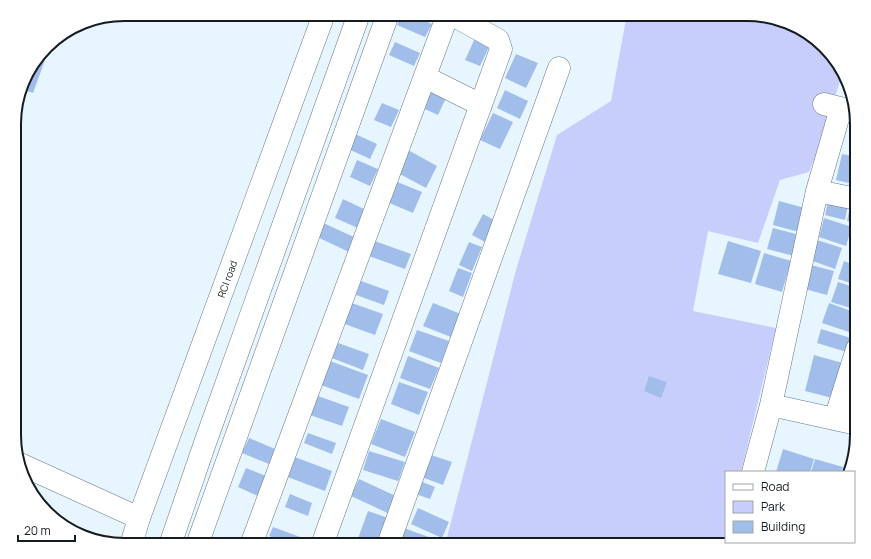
<svg xmlns="http://www.w3.org/2000/svg" width="871" height="559" viewBox="0 0 871 559" font-family="Manrope,sans-serif">
	<rect width="100%" height="100%" fill="#e7f5ff"/>
	<path fill="#c7cefb" d="M 627,14 L 747,14 L 808,33 L 842,69 L 843,72 L 817,152 L 809,172 L 780,180 L 758,243 L 708,231 L 693,311 L 776,328 L 741,472 L 726,472 L 726,535 L 724,545 L 445,545 L 516,270 L 557,135 L 611,101 Z"/>
	<path fill="#a1beeb" d="M 402,14 L 411,14 L 432,24 L 425,37 L 397,25 Z
		M 476,36 L 491,43 L 480,66 L 465,60 Z
		M 52,41 L 33,93 L 21,89 L 25,75 Z
		M 395,42 L 420,53 L 414,66 L 389,55 Z
		M 516,54 L 538,63 L 526,88 L 505,78 Z
		M 425,86 L 447,96 L 438,115 L 416,105 Z
		M 505,90 L 528,101 L 520,119 L 497,108 Z
		M 382,103 L 399,110 L 391,127 L 374,120 Z
		M 493,113 L 513,122 L 500,149 L 480,140 Z
		M 351,132 L 377,144 L 370,159 L 344,147 Z
		M 408,150 L 437,166 L 426,188 L 396,172 Z
		M 842,154 L 857,157 L 857,185 L 836,180 Z
		M 357,160 L 378,169 L 370,186 L 350,177 Z
		M 395,181 L 422,192 L 413,213 L 387,202 Z
		M 829,197 L 849,201 L 845,220 L 825,215 Z
		M 343,199 L 366,210 L 358,228 L 335,218 Z
		M 779,201 L 805,208 L 799,232 L 773,225 Z
		M 851,202 L 857,203 L 857,223 L 847,221 Z
		M 483,214 L 496,221 L 485,242 L 472,235 Z
		M 824,218 L 852,227 L 846,246 L 819,237 Z
		M 319,221 L 356,238 L 349,252 L 313,235 Z
		M 773,228 L 800,235 L 794,256 L 767,249 Z
		M 372,240 L 411,254 L 405,269 L 366,255 Z
		M 817,240 L 842,248 L 835,269 L 810,260 Z
		M 728,241 L 761,251 L 751,283 L 718,274 Z
		M 469,242 L 482,247 L 472,271 L 459,265 Z
		M 764,253 L 791,261 L 782,292 L 755,284 Z
		M 844,261 L 857,266 L 857,285 L 838,279 Z
		M 807,264 L 834,271 L 827,295 L 801,288 Z
		M 458,268 L 472,273 L 463,297 L 449,291 Z
		M 361,281 L 389,291 L 384,305 L 356,295 Z
		M 838,282 L 857,288 L 857,310 L 831,302 Z
		M 349,302 L 383,314 L 375,335 L 342,323 Z
		M 433,303 L 461,314 L 451,337 L 423,326 Z
		M 829,303 L 857,313 L 857,329 L 855,334 L 822,323 Z
		M 821,329 L 854,339 L 850,353 L 817,343 Z
		M 417,330 L 449,341 L 441,363 L 409,351 Z
		M 338,343 L 369,354 L 363,370 L 332,358 Z
		M 814,355 L 846,364 L 836,399 L 805,391 Z
		M 408,356 L 439,368 L 430,389 L 400,378 Z
		M 330,361 L 368,375 L 359,399 L 321,385 Z
		M 649,376 L 667,382 L 661,398 L 644,391 Z
		M 399,382 L 428,392 L 419,415 L 391,404 Z
		M 318,396 L 349,407 L 342,426 L 310,415 Z
		M 381,419 L 415,432 L 405,457 L 371,444 Z
		M 308,433 L 336,443 L 332,454 L 304,443 Z
		M 249,438 L 275,449 L 269,464 L 242,453 Z
		M 783,449 L 814,459 L 810,472 L 776,472 Z
		M 369,451 L 405,462 L 398,481 L 363,470 Z
		M 428,454 L 452,462 L 443,485 L 419,476 Z
		M 292,456 L 332,471 L 325,491 L 285,476 Z
		M 815,459 L 843,467 L 841,472 L 811,472 Z
		M 246,468 L 271,478 L 262,498 L 238,487 Z
		M 359,479 L 400,498 L 392,515 L 351,496 Z
		M 415,479 L 435,487 L 430,499 L 410,492 Z
		M 290,494 L 312,503 L 308,516 L 285,507 Z
		M 418,508 L 449,522 L 442,538 L 411,524 Z
		M 368,511 L 388,518 L 378,545 L 356,544 Z
		M 273,527 L 303,538 L 300,545 L 293,545 L 269,536 Z
		M 401,527 L 440,541 L 439,545 L 394,545 Z"/>
	<g fill="none" stroke-linecap="round" stroke-linejoin="round">
		<g stroke="#667a89" stroke-width="23">
			<path id="minor" d="M 425,77 L 481,105
				M 824,104 L 855,112
				M 841,108 L 817,191 L 771,405 L 857,424
				M 817,191 L 857,199
				M 835,419 L 857,349
				M 20,464 L 139,518
				M 753,472 L 771,405
				M 197,545 L 388,14
				M 251,545 L 448,14
				M 322,545 L 501,49 L 498,40 L 451,14
				M 388,545 L 559,68
				M 734,545 L 735,542"/>
		</g>
		<g stroke="#667a89" stroke-width="23">
			<path id="major" d="M 131,545 L 139,518 L 324,14
				M 170,545 L 205,443 L 359,14"/>
		</g>
		<use href="#minor" stroke="#fff" stroke-width="22"/>
		<use href="#major" stroke="#fff" stroke-width="22"/>
	</g>
	<g text-anchor="middle" dominant-baseline="central" stroke-width="3" stroke-linejoin="round" paint-order="stroke">
		<g font-size="10" fill="#141c22" stroke="#fff">
			<text transform="translate(227 279) rotate(-70)">RCI road</text>
		</g>
	</g>
	<path d="M0 0H871V559H0ZM124 21H747A103 103 0 0 1 850 124V435A103 103 0 0 1 747 538H124A103 103 0 0 1 21 435V124A103 103 0 0 1 124 21Z" fill="#fff" fill-rule="evenodd"/>
	<path fill="none" stroke="#141c22" stroke-width="2" d="M124 21H747A103 103 0 0 1 850 124V435A103 103 0 0 1 747 538H124A103 103 0 0 1 21 435V124A103 103 0 0 1 124 21Z"/>
	<rect x="725" y="471" width="130" height="72" fill="#ffffff" stroke="#a1a4a7"/>
	<rect x="733" y="484" width="20" height="6" fill="#ffffff" stroke="#a1a4a7"/>
	<text x="761" y="491" font-size="12" fill="#141c22">Road</text>
	<rect x="733" y="501" width="20" height="12" fill="#c7cefb" stroke="#a1a4a7"/>
	<text x="761" y="511" font-size="12" fill="#141c22">Park</text>
	<rect x="733" y="521" width="20" height="12" fill="#a1beeb" stroke="#a1a4a7"/>
	<text x="761" y="531" font-size="12" fill="#141c22">Building</text>
	<path d="M18 535v6h57v-6" fill="none" stroke="#141c22" stroke-width="2"/>
	<text x="24" y="535" font-size="12" fill="#141c22" stroke="#ffffff" stroke-width="3" paint-order="stroke">20 m</text>
</svg>
